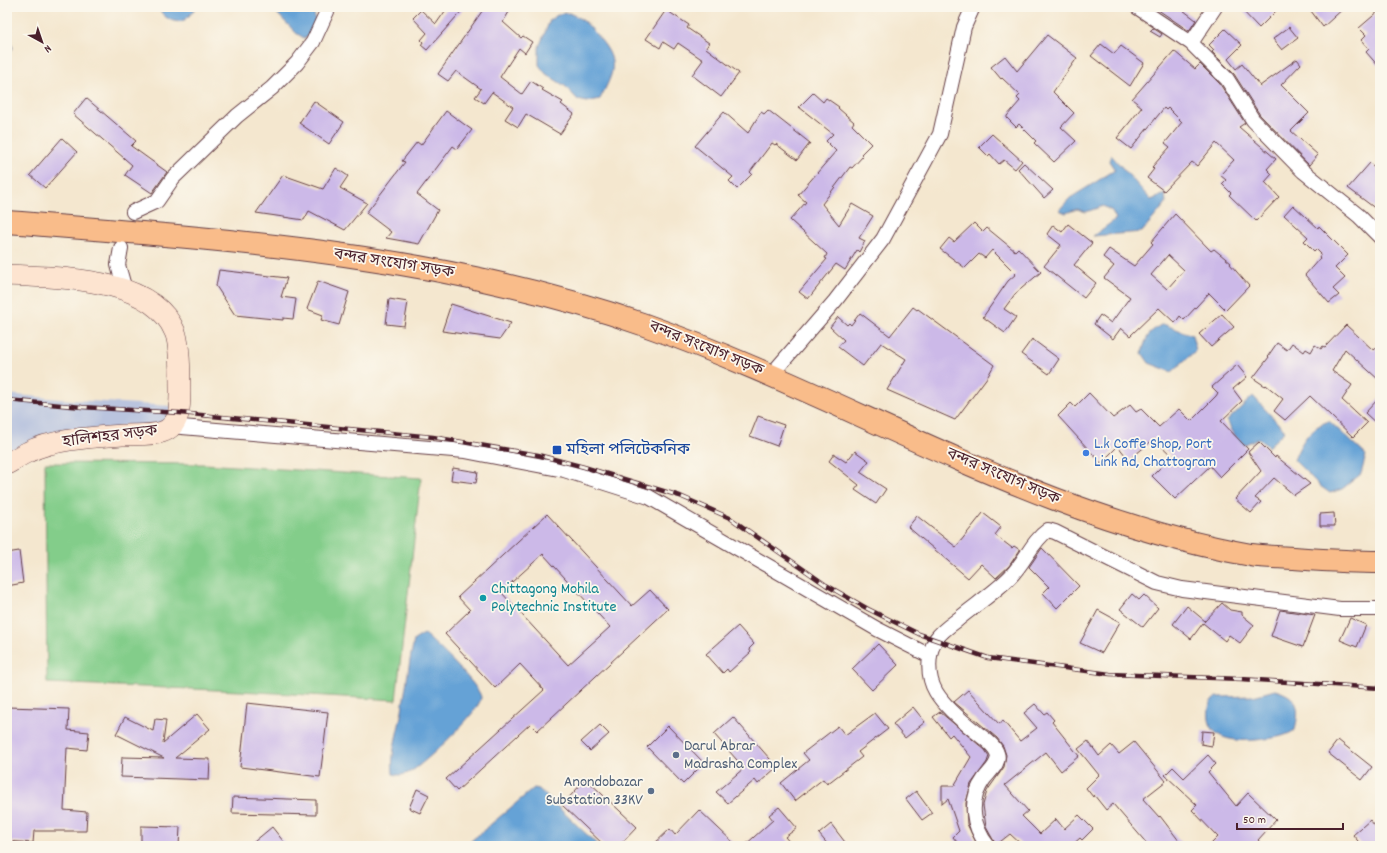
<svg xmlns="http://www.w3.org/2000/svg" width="1387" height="853" viewBox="0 0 1387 853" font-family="Dekko,'Noto Sans Bengali',sans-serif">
	<rect width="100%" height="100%" fill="#fbf7ec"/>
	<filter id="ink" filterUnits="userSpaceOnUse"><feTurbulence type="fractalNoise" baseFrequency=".025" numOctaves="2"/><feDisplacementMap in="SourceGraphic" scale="8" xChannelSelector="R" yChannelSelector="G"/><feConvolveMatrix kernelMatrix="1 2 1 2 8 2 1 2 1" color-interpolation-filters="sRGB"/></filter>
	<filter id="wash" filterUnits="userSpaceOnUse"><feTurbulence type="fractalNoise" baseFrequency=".012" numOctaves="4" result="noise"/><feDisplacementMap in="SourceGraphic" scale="16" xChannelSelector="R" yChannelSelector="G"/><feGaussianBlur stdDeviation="0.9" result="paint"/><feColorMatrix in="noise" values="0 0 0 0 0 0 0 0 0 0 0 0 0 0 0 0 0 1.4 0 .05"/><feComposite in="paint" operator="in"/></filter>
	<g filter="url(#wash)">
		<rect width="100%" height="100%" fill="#f4e7cf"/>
		<path fill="#bac4de" d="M 7,394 L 59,399 L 170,406 L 169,422 L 7,456 Z"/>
		<path fill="#83cd8a" stroke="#66765a" d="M 45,463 L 204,464 L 421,478 L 396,700 L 240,691 L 47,683 Z"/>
		<path fill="#65a2d6" stroke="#586080" d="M 159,7 L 196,7 C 192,12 188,19 182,21 C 173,24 161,16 159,7 Z
			M 271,7 L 313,7 L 316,24 L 308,37 L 304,38 L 296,33 Z
			M 569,13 C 587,21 588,25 600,39 C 620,63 613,73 600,99 L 587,102 L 578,100 L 565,86 L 546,74 L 539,65 L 539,47 L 550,20 L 559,14 Z
			M 7,36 L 13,48 L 7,55 Z
			M 1111,155 L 1151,200 L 1165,194 L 1166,203 L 1142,232 L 1093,236 L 1116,219 L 1112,211 L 1103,206 L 1086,212 L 1077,209 L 1066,213 L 1059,210 L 1070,198 L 1115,170 L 1109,161 Z
			M 1163,324 L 1192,335 L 1196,350 L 1172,372 L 1149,363 L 1142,353 C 1146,337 1149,331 1163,324 Z
			M 1253,396 L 1285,431 L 1268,447 L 1259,438 L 1241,446 L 1227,421 Z
			M 1329,421 L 1366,455 L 1361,474 L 1342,489 L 1330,493 L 1320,486 L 1294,460 C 1301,442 1310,427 1329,421 Z
			M 424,634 C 435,643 479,685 481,697 C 482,710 423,765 410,772 C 404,775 399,776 393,774 C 390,750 400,728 403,704 C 407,682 409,661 414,640 Z
			M 1275,690 C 1299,697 1300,707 1295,730 C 1283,738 1271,738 1256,740 C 1228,742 1202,738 1210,702 L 1217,697 L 1253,696 Z
			M 534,788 L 539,789 L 599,846 L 465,846 Z"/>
		<g id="blocks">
			<path fill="#ccb9e8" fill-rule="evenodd" d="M 448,7 L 465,7 L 427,50 L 421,45 L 423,42 L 421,40 L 427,33 L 413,18 L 421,10 L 436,24 Z
				M 485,7 L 512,7 L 503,22 L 521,38 L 523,36 L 532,42 L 525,53 L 519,48 L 500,77 L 522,94 L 531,81 L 543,89 L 542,90 L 563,102 L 561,104 L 574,114 L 560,134 L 526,114 L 518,127 L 505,119 L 513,107 L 492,92 L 484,103 L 475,97 L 481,89 L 456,71 L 448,81 L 438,74 Z
				M 1154,7 L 1179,7 L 1196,20 L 1189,31 Z
				M 1239,7 L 1280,7 L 1259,28 Z
				M 1308,7 L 1345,7 L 1323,27 Z
				M 666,10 L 689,25 L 687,28 L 709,43 L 706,48 L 739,73 L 721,97 L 692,75 L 703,60 L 678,43 L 674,49 L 663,42 L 660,48 L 646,39 Z
				M 1380,10 L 1380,68 L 1366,52 L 1369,49 L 1361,40 L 1366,35 L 1359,28 Z
				M 1289,27 L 1298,38 L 1282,50 L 1273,39 Z
				M 1153,28 L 1162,34 L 1160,37 L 1150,31 Z
				M 1225,29 L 1242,45 L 1228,59 L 1236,69 L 1242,64 L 1260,86 L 1297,59 L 1301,64 L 1281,85 L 1309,113 L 1291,131 L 1318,155 L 1309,165 L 1260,115 L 1234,74 L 1212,52 L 1214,50 L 1209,45 Z
				M 1047,35 L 1077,58 L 1053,92 L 1074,113 L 1061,127 L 1076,141 L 1054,162 L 1034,143 L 1036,141 L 1019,124 L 1016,127 L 1007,118 L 1007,116 L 1020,101 L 1017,98 L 1020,95 L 1002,78 L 1001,79 L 991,67 L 1005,56 L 1017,71 Z
				M 1101,44 L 1114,54 L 1121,46 L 1144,63 L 1130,86 L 1091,56 Z
				M 1174,51 L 1195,69 L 1200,64 L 1220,84 L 1245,123 L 1239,127 L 1276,159 L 1267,169 L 1272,174 L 1265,182 L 1279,197 L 1256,221 L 1229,195 L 1231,193 L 1222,184 L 1226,180 L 1220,175 L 1234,160 L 1216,143 L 1197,166 L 1192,162 L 1164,191 L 1147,178 L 1154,169 L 1152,167 L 1170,147 L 1165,143 L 1182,122 L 1168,108 L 1166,110 L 1164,108 L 1131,149 L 1117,138 L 1142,107 L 1132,99 Z
				M 813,93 L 823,102 L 826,98 L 839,107 L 838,108 L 854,122 L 852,125 L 871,144 L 861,154 L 863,156 L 852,168 L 850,167 L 822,204 L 839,225 L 852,204 L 873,216 L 859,238 L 865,241 L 859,252 L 857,250 L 845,270 L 836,264 L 808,299 L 799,292 L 827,259 L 825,258 L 827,254 L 790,220 L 806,202 L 798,195 L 836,151 L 826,141 L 833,134 L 799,107 Z
				M 86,98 L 136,141 L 131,146 L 167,172 L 152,193 L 125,175 L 132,165 L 73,114 Z
				M 314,101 L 344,122 L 329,144 L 299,123 Z
				M 768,110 L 810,143 L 797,160 L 776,144 L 775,145 L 772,143 L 750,172 L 752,174 L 737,189 L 729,181 L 733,177 L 695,146 L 724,112 L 748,133 L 761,112 L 764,114 Z
				M 446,111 L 472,130 L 457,149 L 453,146 L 417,194 L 438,210 L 419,244 L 386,238 L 391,232 L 366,213 L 405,162 L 402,161 L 417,142 L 421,145 Z
				M 992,134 L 1022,161 L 1015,169 L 1004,160 L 999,164 L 990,154 L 988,156 L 979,147 Z
				M 62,138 L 77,152 L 45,188 L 30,175 Z
				M 1024,163 L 1053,190 L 1044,198 L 1018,169 Z
				M 1370,163 L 1380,172 L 1380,212 L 1348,188 Z
				M 336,168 L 348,176 L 340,188 L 367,203 L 345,230 L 309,211 L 304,220 L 256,213 L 283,175 L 323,189 Z
				M 1293,205 L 1318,228 L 1319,226 L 1348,255 L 1335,268 L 1345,278 L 1333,289 L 1339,295 L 1329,303 L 1305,275 L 1320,258 L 1319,257 L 1321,254 L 1316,249 L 1314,251 L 1304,241 L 1308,237 L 1284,215 Z
				M 1175,214 L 1211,251 L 1214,249 L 1231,263 L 1230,264 L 1249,286 L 1226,310 L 1209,293 L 1184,320 L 1180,316 L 1175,323 L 1159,308 L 1130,336 L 1121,328 L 1113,339 L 1094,324 L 1100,315 L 1111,323 L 1130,297 L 1104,278 L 1114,266 L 1103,257 L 1109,249 L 1134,266 L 1153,244 L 1151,242 ZM 1168,255 L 1184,270 L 1167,289 L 1151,275 Z
				M 974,223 L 983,232 L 987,228 L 1015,251 L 1018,248 L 1041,272 L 1015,294 L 1004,309 L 1016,317 L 1005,333 L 983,317 L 1008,281 L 1016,274 L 992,250 L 985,258 L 979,254 L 965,268 L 940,249 L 949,238 L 954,242 Z
				M 1068,224 L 1092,243 L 1074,265 L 1096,283 L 1084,298 L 1044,266 L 1061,245 L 1047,234 L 1053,225 L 1062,232 Z
				M 219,270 L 287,278 L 281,297 L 296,299 L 293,319 L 283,318 L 283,320 L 235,315 L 216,286 Z
				M 318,281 L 349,292 L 339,325 L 321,320 L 323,315 L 307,309 Z
				M 389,299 L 408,302 L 404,326 L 386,324 Z
				M 451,304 L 511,323 L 500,339 L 442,331 Z
				M 913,307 L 917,310 L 918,309 L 994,365 L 988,376 L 955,420 L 887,390 L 906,359 L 881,343 L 863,366 L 838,347 L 844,340 L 830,327 L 838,317 L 847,325 L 849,323 L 851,325 L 860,313 L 890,336 Z
				M 1222,314 L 1234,327 L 1211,347 L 1199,334 Z
				M 1346,325 L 1372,349 L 1374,350 L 1380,345 L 1380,381 L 1345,349 L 1332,371 L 1352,385 L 1342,400 L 1367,423 L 1353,437 L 1310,396 L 1285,420 L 1274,411 L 1283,399 L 1266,385 L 1265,386 L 1253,378 L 1269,357 L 1268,356 L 1277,343 L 1287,350 L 1292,343 L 1304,352 L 1306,349 L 1311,352 L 1315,345 L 1321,349 L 1323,346 L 1325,347 Z
				M 1032,339 L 1059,359 L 1049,374 L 1021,354 Z
				M 1237,365 L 1247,377 L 1233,389 L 1242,401 L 1221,421 L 1248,449 L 1220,477 L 1210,466 L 1175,499 L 1152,476 L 1172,456 L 1154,439 L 1129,460 L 1118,446 L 1101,463 L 1058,416 L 1071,403 L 1075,407 L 1089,393 L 1113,418 L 1130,405 L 1136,412 L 1141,409 L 1159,427 L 1179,409 L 1191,421 L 1216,396 L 1218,393 L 1212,387 Z
				M 1380,397 L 1380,427 L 1365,413 Z
				M 758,416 L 784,425 L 777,446 L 750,436 Z
				M 1259,442 L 1275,458 L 1276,456 L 1310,484 L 1294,495 L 1274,478 L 1255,498 L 1261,502 L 1251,513 L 1235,499 L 1261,471 L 1248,452 Z
				M 855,451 L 869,461 L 860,472 L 886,489 L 876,504 L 855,490 L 859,485 L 829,461 L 834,454 L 846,462 Z
				M 453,468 L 478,472 L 476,483 L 451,480 Z
				M 983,513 L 1001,527 L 995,535 L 1012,548 L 1014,546 L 1020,550 L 1009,566 L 996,578 L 981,564 L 968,578 L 908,527 L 917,516 L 956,547 Z
				M 1334,513 L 1335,526 L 1320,526 L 1320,514 Z
				M 547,514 L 632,606 L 650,590 L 668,609 L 537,731 L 530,724 L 457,791 L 446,779 L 544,690 L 520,664 L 495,688 L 445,634 L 470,610 L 458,597 ZM 543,554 L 610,627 L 568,665 L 501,592 Z
				M 1042,548 L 1079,586 L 1057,608 L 1043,593 L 1049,587 L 1029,567 Z
				M 19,551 L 23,583 L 7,586 L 7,553 Z
				M 1132,594 L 1139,600 L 1144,595 L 1158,608 L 1143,627 L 1120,609 Z
				M 1222,603 L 1230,610 L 1242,612 L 1242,615 L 1254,625 L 1240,643 L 1229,635 L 1225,641 L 1203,623 L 1191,639 L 1173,624 L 1187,606 L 1205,621 L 1204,622 Z
				M 1098,610 L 1120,622 L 1102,653 L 1080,643 Z
				M 1280,610 L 1315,615 L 1303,647 L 1271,636 Z
				M 1350,618 L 1366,625 L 1357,647 L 1340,640 Z
				M 738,626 L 754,644 L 749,649 L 751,652 L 729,672 L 727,669 L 723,673 L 706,654 Z
				M 878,644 L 898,665 L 872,690 L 852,669 Z
				M 968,690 L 999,724 L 1003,721 L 1020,741 L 1037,728 L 1024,713 L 1035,704 L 1044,714 L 1047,712 L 1054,720 L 1052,722 L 1079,756 L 1061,771 L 1046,752 L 1005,785 L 1028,811 L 1022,816 L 1040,834 L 1056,819 L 1064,829 L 1079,815 L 1093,829 L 1082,840 L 1080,838 L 1071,846 L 1023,846 L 1010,834 L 996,845 L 986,827 L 983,805 L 987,791 L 1004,767 L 1006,755 L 1003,746 L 997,738 L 954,702 Z
				M 247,703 L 328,712 L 320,777 L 240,767 Z
				M 7,707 L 69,709 L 68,730 L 89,732 L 87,750 L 67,748 L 64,810 L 87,812 L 86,831 L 34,831 L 33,843 L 7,841 Z
				M 913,707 L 925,722 L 905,738 L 893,724 Z
				M 940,712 L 985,750 L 989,756 L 987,762 L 971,784 L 966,803 L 967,824 L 978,846 L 960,846 L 953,837 L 959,831 L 948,799 L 942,804 L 942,786 L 954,786 L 971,757 L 952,734 L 949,737 L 933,717 Z
				M 875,713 L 888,729 L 858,752 L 862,757 L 827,784 L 823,779 L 795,801 L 781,783 L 809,760 L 803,753 L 838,726 L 845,735 Z
				M 197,714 L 210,729 L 175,758 L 210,759 L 209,780 L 121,777 L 122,757 L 164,758 L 116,734 L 125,717 L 153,731 L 155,719 L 166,720 L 163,743 Z
				M 733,717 L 777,767 L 758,784 L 755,780 L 728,803 L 716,792 L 744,768 L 714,734 Z
				M 600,725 L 609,734 L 590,751 L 581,742 Z
				M 668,726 L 704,763 L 683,784 L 647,747 Z
				M 1202,731 L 1214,732 L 1212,746 L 1201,744 Z
				M 1338,740 L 1372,767 L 1362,780 L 1328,753 Z
				M 1088,741 L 1099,756 L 1111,745 L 1119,754 L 1134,742 L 1166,781 L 1143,799 L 1159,817 L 1160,816 L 1183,846 L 1149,846 L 1113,804 L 1106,810 L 1094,795 L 1093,797 L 1086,788 L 1099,775 L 1078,749 Z
				M 1208,755 L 1216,764 L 1208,772 L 1236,806 L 1248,793 L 1276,820 L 1258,840 L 1263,846 L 1209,846 L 1218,837 L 1192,810 L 1197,805 L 1165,775 L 1173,767 L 1184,778 Z
				M 586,779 L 637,827 L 619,846 L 605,846 L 562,805 Z
				M 417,789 L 429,795 L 420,813 L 409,808 Z
				M 916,791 L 932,813 L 922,820 L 906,799 Z
				M 233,797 L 316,800 L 316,815 L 232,813 Z
				M 779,807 L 797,828 L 785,837 L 793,846 L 744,846 L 773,820 L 769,815 Z
				M 699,810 L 737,846 L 652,846 L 670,829 L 675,835 Z
				M 1370,820 L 1380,832 L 1380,840 L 1373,846 L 1362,846 L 1353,835 Z
				M 831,824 L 848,846 L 829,846 L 819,834 Z
				M 141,826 L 180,827 L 179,846 L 141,846 Z
				M 272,827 L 287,846 L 249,846 Z"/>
		</g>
	</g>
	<g filter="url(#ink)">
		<use href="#blocks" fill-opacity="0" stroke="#643d44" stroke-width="1"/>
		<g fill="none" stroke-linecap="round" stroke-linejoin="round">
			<g stroke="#643d44" stroke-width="16">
				<path id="street" d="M 1137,7 L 1191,43 L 1227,79 L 1253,120 L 1303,171 L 1359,216 L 1380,237
					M 1191,43 L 1215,7
					M 133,212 L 157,201 L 173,178 L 237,116 L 272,88 L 297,63 L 313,42 L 329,7
					M 121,248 L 118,265 L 125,290
					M 771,375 L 835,301 L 883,239 L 940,134 L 964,27 L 973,7
					M 170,426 L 465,451 L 564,470 L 649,497 L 877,629 L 930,656
					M 988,846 C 972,826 968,801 984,779 C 989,772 1001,763 997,753 C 994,744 983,738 976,732 C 962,721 945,707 936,692 C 927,677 927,654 936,639 C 941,632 949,626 956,621 C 974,606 994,593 1010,577 C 1025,562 1032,541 1048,530 L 1055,532 L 1157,583 L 1182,589 L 1340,609 L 1380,609"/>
			</g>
			<g stroke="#643d44" stroke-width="22">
				<path id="secondary" d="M 7,275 C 58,278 152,276 175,332 C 180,343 180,375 180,389 C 180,404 181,426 162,432 C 150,436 134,434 122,435 C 94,437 53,439 28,452 C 21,455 14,460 7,464"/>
			</g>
			<g stroke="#643d44" stroke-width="24">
				<path id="highway" d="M 7,222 C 221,239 438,253 642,324 C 847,396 1035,517 1251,555 C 1265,557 1280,557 1294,558 C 1323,560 1351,562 1380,562"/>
			</g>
			<use href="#street" stroke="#fff" stroke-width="14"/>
			<use href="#secondary" stroke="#fde4d0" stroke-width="21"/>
			<use href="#highway" stroke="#f9bc8a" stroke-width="22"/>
			<g stroke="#4a1f2b" stroke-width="4.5">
				<path id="rail" d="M 7,400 L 82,407 L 180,413 L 433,437 L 538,455 L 584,467 L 680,496 L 730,518 L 826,585 L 868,609 L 919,634 L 988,658 L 1110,674 L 1241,679 L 1380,688"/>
			</g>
			<use href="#rail" stroke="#fbf7ec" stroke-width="3" stroke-dasharray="9" stroke-linecap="butt"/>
		</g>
	</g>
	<rect fill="#1a4fb4" stroke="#fbf7ec" stroke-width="1.5" x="552" y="445" width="10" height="10" rx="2"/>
	<circle fill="#3f7fe0" stroke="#fbf7ec" stroke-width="1.5" cx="1086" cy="453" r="4"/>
	<circle fill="#0f9aa8" stroke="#fbf7ec" stroke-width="1.5" cx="483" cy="598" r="4"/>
	<g fill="#5c6f8a" stroke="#fbf7ec" stroke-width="1.5">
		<circle cx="676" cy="755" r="4"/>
		<circle cx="651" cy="791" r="4"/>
	</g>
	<g text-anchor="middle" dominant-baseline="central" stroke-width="3.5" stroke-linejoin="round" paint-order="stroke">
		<g font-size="16" fill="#4a1f2b" stroke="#fbf7ec">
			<text transform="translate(394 264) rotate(9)">বন্দর সংযোগ সড়ক</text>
			<text transform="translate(706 349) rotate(22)">বন্দর সংযোগ সড়ক</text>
			<text transform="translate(110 437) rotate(-7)">হালিশহর সড়ক</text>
			<text transform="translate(1003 477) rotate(23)">বন্দর সংযোগ সড়ক</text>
		</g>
		<g font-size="16" fill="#366cbe" stroke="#fbf7ec" text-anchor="start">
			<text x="1094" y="444">L.k Coffe Shop, Port<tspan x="1094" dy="18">Link Rd, Chattogram</tspan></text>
		</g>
		<g font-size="16" fill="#164399" stroke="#fbf7ec" text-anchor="start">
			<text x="566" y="450">মহিলা পলিটেকনিক</text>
		</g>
		<g font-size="16" fill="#0d838f" stroke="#fbf7ec" text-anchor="start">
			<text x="491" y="589">Chittagong Mohila<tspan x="491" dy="18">Polytechnic Institute</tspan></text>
		</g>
		<g font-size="16" fill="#4e5e75" stroke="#fbf7ec" text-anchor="start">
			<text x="684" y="746">Darul Abrar<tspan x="684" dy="18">Madrasha Complex</tspan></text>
			<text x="643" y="782" text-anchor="end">Anondobazar<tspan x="643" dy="18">Substation 33KV</tspan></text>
		</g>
	</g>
	<rect width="1387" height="853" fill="none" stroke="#fbf7ec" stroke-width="24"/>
	<g transform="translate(42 42) rotate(140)" stroke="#fbf7ec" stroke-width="3" paint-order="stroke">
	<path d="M0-3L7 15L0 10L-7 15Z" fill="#4a1f2b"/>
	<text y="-6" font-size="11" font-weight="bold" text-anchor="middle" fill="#4a1f2b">N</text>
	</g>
	<path d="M1237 823v6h106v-6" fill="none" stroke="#4a1f2b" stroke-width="2"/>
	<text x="1243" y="823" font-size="12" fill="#4a1f2b" stroke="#fbf7ec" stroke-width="3" paint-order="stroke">50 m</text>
</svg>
